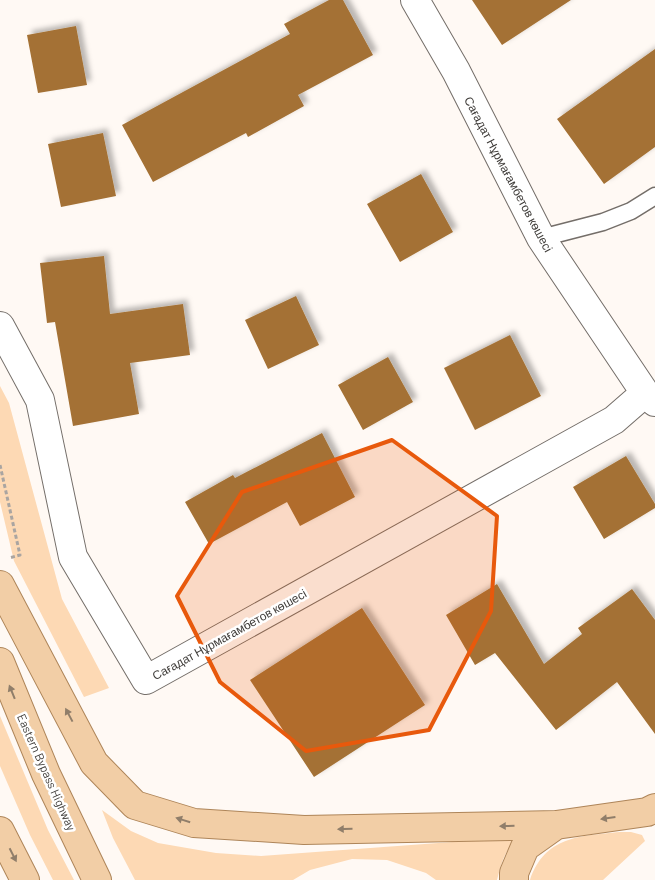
<svg xmlns="http://www.w3.org/2000/svg" width="655" height="880" viewBox="0 0 655 880" font-family="Barlow,sans-serif">
	<defs>
		<filter id="shadow"><feDropShadow dx="4.5" dy="-4.5" stdDeviation="2.5" flood-color="#0004"/></filter>
	</defs>
	<rect width="100%" height="100%" fill="#fff9f4"/>
	<path fill="#fdd9b4" d="M 0,386 L 9,403 L 62,599 L 109,688 L 84,697 L 14,561 L 0,502 Z
		M 0,716 L 48,830 L 74,880 L 53,880 L 30,835 L 0,766 Z
		M 102,810 L 131,831 L 158,843 L 216,853 L 261,856 L 519,837 C 505,848 501,864 497,880 L 436,880 L 426,873 L 387,860 L 352,859 L 310,870 L 293,880 L 135,880 L 113,838 Z
		M 620,832 L 631,832 L 642,835 L 645,841 L 603,880 L 530,880 C 545,836 580,836 620,832 Z"/>
	<path fill="#a47134" filter="url(#shadow)" d="M 329,0 L 343,0 L 373,55 L 298,95 L 304,106 L 248,137 L 246,133 L 153,182 L 122,125 L 290,34 L 284,24 Z
		M 472,0 L 571,0 L 502,45 Z
		M 76,26 L 87,85 L 38,93 L 27,35 Z
		M 655,49 L 655,147 L 604,184 L 557,119 Z
		M 103,133 L 116,196 L 61,207 L 48,144 Z
		M 421,174 L 453,232 L 400,262 L 367,204 Z
		M 104,256 L 110,314 L 183,304 L 190,355 L 130,363 L 139,414 L 73,426 L 55,322 L 47,323 L 40,263 Z
		M 296,296 L 319,345 L 268,369 L 245,320 Z
		M 510,335 L 541,396 L 475,430 L 444,368 Z
		M 388,357 L 413,402 L 363,430 L 338,385 Z
		M 322,433 L 355,497 L 300,526 L 287,502 L 209,544 L 185,502 L 233,475 L 235,478 Z
		M 626,456 L 655,504 L 655,508 L 604,539 L 573,487 Z
		M 497,584 L 544,664 L 582,634 L 578,628 L 632,589 L 655,620 L 655,734 L 617,682 L 556,730 L 495,653 L 475,665 L 446,615 Z
		M 362,608 L 425,705 L 314,777 L 250,680 Z"/>
	<g fill="none" stroke-linecap="round" stroke-linejoin="round">
		<g stroke="#746e69" stroke-width="19">
			<path id="lane" d="M 541,238 L 603,222 L 631,211 L 655,196"/>
		</g>
		<g stroke="#746e69" stroke-width="30">
			<path id="street" d="M 415,0 L 456,71 L 541,238 L 645,393 L 655,402
				M 0,326 L 40,400 L 73,557 L 146,680 L 614,420 L 645,393"/>
		</g>
		<g stroke="#ae8559" stroke-width="30">
			<path id="primary" d="M 0,585 L 94,763 L 135,805 L 194,823 L 304,830 L 556,825 L 647,812 L 655,808
				M 0,662 L 46,774 L 97,880
				M 0,831 L 25,880
				M 514,880 L 514,873 L 525,847 L 556,825"/>
		</g>
		<path stroke="#aaa5a1" stroke-width="3" stroke-dasharray="4 2.5" stroke-linecap="butt" d="M 0,465 L 20,555 L 9,558"/>
		<use href="#lane" stroke="#fff" stroke-width="16"/>
		<use href="#street" stroke="#fff" stroke-width="28"/>
		<use href="#primary" stroke="#f2cea6" stroke-width="28"/>
	</g>
	<defs><path id="oneway-solid" d="M-6-.8H1V-3.2L6.5 0L1 3.2V.8H-6Z" transform="scale(1.25)"/></defs>
	<g fill="#907e6a">
		<use href="#oneway-solid" transform="translate(12 692) rotate(-112)"/>
		<use href="#oneway-solid" transform="translate(69 715) rotate(-118)"/>
		<use href="#oneway-solid" transform="translate(608 818) rotate(172)"/>
		<use href="#oneway-solid" transform="translate(183 820) rotate(-163)"/>
		<use href="#oneway-solid" transform="translate(507 826) rotate(179)"/>
		<use href="#oneway-solid" transform="translate(345 829) rotate(179)"/>
		<use href="#oneway-solid" transform="translate(13 855) rotate(63)"/>
	</g>
	<path fill="#e8590c" fill-opacity="0.2" stroke="#e8590c" stroke-width="4" stroke-linejoin="round" d="M 392,440 L 497,516 L 491,611 L 429,730 L 306,751 L 220,682 L 177,596 L 242,492 Z"/>
	<g text-anchor="middle" dominant-baseline="central" stroke-width="5" stroke-linejoin="round" paint-order="stroke">
		<g font-size="12" fill="#3f3c39" stroke="#fff">
			<text transform="translate(509 174) rotate(62)">Сағадат Нұрмағамбетов көшесі</text>
			<text transform="translate(229 634) rotate(-29)">Сағадат Нұрмағамбетов көшесі</text>
			<text transform="translate(47 772) rotate(66)">Eastern Bypass Highway</text>
		</g>
	</g>
</svg>
